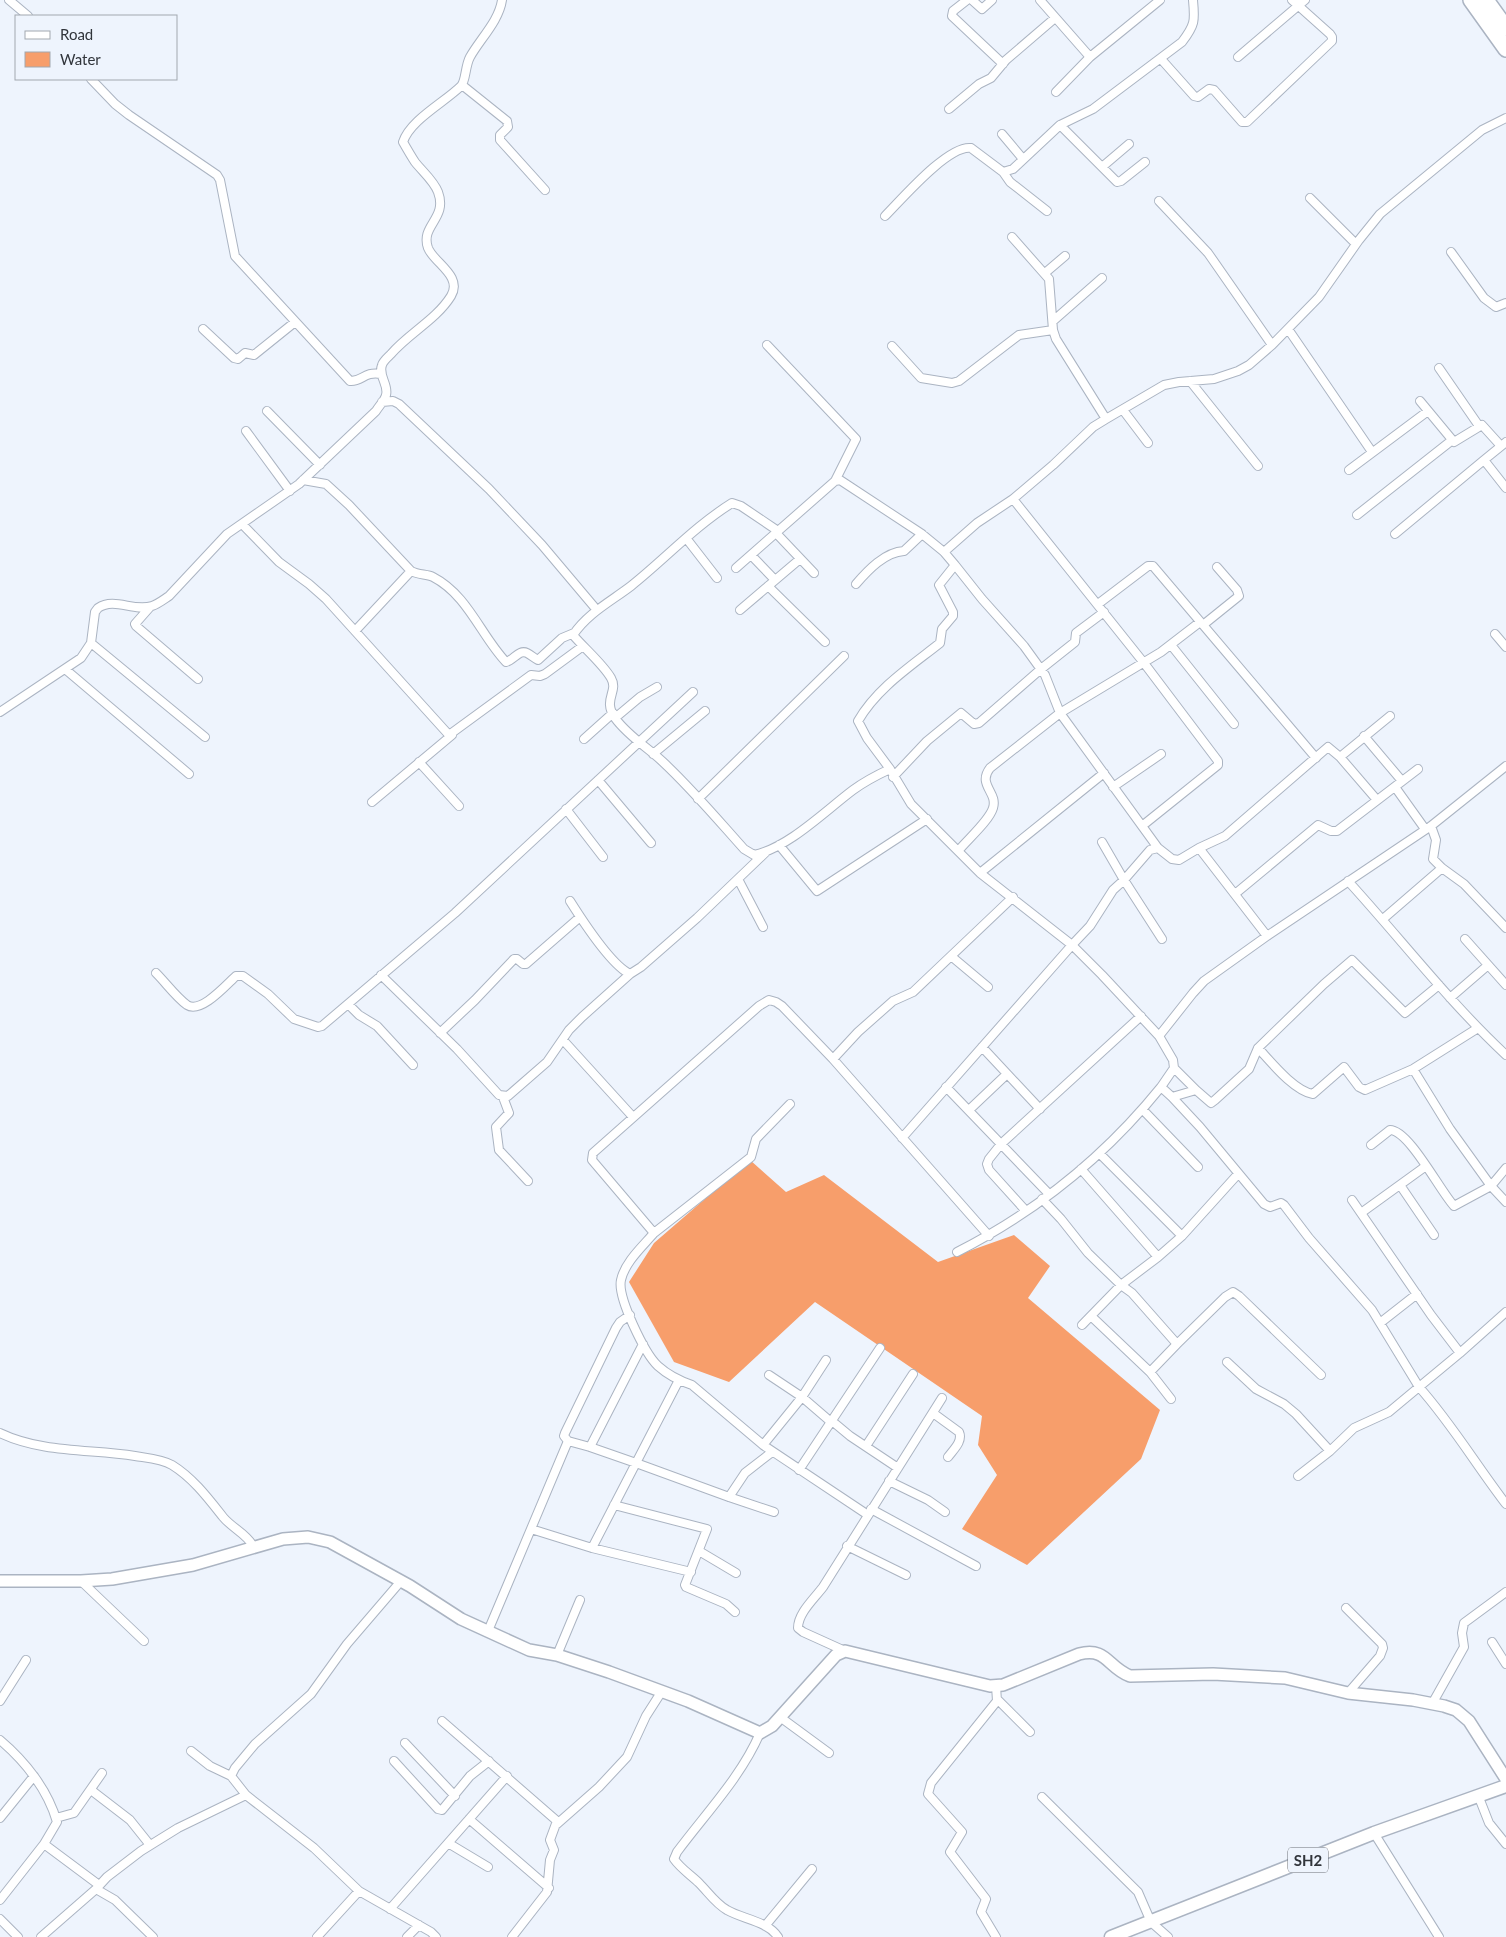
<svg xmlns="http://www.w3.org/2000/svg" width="1506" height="1937" viewBox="0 0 1506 1937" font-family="Lato,sans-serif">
	<rect width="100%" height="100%" fill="#eef4fd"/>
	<path fill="#f79e6b" d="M 750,1160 L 786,1192 L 824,1175 L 938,1262 L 1014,1235 L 1050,1266 L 1028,1298 L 1160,1410 L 1141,1459 L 1027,1565 L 962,1529 L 997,1475 L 978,1445 L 982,1416 L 815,1302 L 729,1382 L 674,1362 L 629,1282 L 654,1243 Z"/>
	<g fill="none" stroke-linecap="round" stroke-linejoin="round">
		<g stroke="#abb4c2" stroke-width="10">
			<path id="street" d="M 9,0 L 28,16
				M 967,0 L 953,11 L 952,16 L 1003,64
				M 972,0 L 982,9 L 992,0
				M 1040,0 L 1090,57
				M 1238,57 L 1305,0
				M 1161,59 L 1194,96 L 1198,97 L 1209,89 L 1214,90 L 1242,122 L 1247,122 L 1332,41 L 1332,37 L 1330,34 L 1292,0
				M 91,79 L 115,104 L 129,115 L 217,175 L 220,180 L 235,256 L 350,381 C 362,382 364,371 381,374
				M 462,85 L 507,121 L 508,127 L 500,135 L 500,140 L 545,190
				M 1056,92 L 1090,57 L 1160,0
				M 949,109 L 979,84 L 991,78 L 1006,60 L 1055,18
				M 1060,125 L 1117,182 L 1121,181 L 1145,162
				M 1002,134 L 1023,159
				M 1102,167 L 1129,144
				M 1003,172 L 1010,182 L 1047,211
				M 1310,198 L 1356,244
				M 1159,201 L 1208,253 L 1272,345
				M 885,216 C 902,199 948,145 971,148 L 1003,172 L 1013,169 L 1060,125 L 1093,109 L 1182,42 C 1195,25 1195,21 1193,0
				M 1012,237 L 1049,279 L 1053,330 L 1056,339 L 1106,419
				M 1451,252 L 1484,298 L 1496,307 L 1506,303
				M 1045,273 L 1065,256
				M 1053,321 L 1102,278
				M 203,329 L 234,358 L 238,359 L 245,353 L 254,355 L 295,322
				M 1288,329 L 1372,452
				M 767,345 L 856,439 L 835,481
				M 892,346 L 921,378 L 952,383 L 959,381 L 1019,335 L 1053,330
				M 1439,368 L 1479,426
				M 1190,381 L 1258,466
				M 1420,401 L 1454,442 L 1482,425 L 1501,446
				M 382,402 L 393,401 L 399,404 L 489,489 L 542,545 L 596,609
				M 1123,410 L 1148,443
				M 267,411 L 320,465
				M 246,431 L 290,491
				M 1506,442 L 1484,460 L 1506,488
				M 1349,470 L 1428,411
				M 303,480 L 326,484 L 349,505 L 411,571 C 418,575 427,574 433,577 C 468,595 481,636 506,662 C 514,660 519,649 527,653 C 531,655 534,658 538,660 L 562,638 L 574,633
				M 1013,499 L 1144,663 L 1218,761 L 1218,765 L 1142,826
				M 1357,515 L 1451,441
				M 242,524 L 279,562 L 309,584 L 326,599 L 449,735 L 531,675 L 540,676 L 545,674 L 583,646
				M 778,531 L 741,506 L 732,503 C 695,526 665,559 631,586 C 610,602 588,613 573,635 C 584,648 603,664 611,678 C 619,692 602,699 615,718 C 628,736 647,747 663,762 C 692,789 718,820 744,849 L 754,855 C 788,848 825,811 853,790 C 864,782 877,775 890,769 L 911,804 L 980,873 L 1072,945 L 1102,975 L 1159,1036 L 1173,1060 L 1174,1068 L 1161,1087 L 1172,1097 L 1196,1090 L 1211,1103 L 1215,1100 L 1249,1069 L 1258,1048 L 1324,984 L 1352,960 L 1405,1013 L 1439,985
				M 776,533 L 814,573
				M 1395,534 L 1484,460
				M 686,538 L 717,578
				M 944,552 L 977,523 L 1013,499 L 1053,465 L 1093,427 L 1106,419 L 1164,385 L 1179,382 L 1214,379 L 1238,371 L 1249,365 L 1272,345 L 1319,297 L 1359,240 L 1380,214 L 1482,130 L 1506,118
				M 751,555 L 775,580
				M 736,568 L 835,481 L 840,480 L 922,534
				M 856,584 C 868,570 885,552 904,551 L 922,534 L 944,552 L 955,565
				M 768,586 L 825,642
				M 1098,604 L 1148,566 L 1153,566 L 1316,758
				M 150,607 L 135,624 L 136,626 L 198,679
				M 740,610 L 800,559
				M 1203,625 L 1239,596 L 1237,590 L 1217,567
				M 355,631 L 411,571
				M 1495,634 L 1506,647
				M 91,643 L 205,737
				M 1171,645 L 1234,724
				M 65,669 L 189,774
				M 0,712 L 81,658 L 91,643 L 95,612 L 98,608 C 115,597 133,612 152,606 C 158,604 163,600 169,596 L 227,534 L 299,484 L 376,411 C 379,406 385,400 386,395 C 389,385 378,376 382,365 C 383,361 388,357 391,354 C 409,333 436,320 451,296 C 463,276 434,263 428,248 C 420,225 448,219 438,192 C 434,181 422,171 415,162 C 411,156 407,149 403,142 C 410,120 445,102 461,86 C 466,81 465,66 470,57 C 480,39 499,21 502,0
				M 615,718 L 640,697 L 657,687
				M 1364,736 L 1402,781
				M 584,739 L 613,713
				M 653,754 L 705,711
				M 419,762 L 459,806
				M 890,769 L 867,738 L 858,721 C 877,688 911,666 940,643 L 942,629 L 953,616 L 953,612 L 939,585 L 955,565 L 982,599 L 1024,646 L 1045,675 L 1060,713 L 1158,848
				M 893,777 L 927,741 L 961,713 L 974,724 L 979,723 L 1041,669 L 1075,642 L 1076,633 L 1104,612
				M 598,780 L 651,843
				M 1113,787 L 1161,754
				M 1395,787 L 1425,829
				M 698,799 L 844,656
				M 1377,800 L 1340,757 L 1390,716
				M 372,802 L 452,735
				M 566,809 L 603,857
				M 1431,826 L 1436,840 L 1433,859 L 1442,868 L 1464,884 L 1506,928
				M 1102,842 L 1124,880 L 1162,939
				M 779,845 L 817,891 L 927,819
				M 1199,848 L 1267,936
				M 959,850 C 968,839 989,821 993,808 C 998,792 977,785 990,768 L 1060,713 L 1161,652 L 1200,622
				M 980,873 L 1104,773
				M 738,879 L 763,927
				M 1348,881 C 1401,939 1449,1002 1506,1055
				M 1235,894 L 1318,825 L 1331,831 L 1337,831 L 1418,769
				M 570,901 C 582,920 611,965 630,974 L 641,967 L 697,918 L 765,853
				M 1383,919 L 1442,868
				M 1465,939 L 1506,985
				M 951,956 L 988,987
				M 156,973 C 166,983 176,997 187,1005 C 201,1014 226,985 236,976 L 243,976 L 268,994 L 294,1019 L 318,1027 L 322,1026 L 455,913 L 693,692
				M 381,975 L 457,1049 L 499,1095 L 508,1096 L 547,1062 L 569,1030 L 582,1017 L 630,974
				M 1450,998 L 1487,966
				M 348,1004 L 359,1015 L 377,1026 L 413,1065
				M 440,1033 L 475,1000 L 514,959 L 517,959 L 523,964 L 526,964 L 580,917
				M 1159,1036 L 1193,993 L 1204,981 L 1267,936 L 1431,826 L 1506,766
				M 563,1040 L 633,1117
				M 982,1047 L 1040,1109
				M 1258,1048 C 1271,1062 1294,1091 1313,1094 L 1344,1067 L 1359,1087 L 1365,1090 L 1413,1069 L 1478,1028
				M 833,1059 L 858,1032 L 893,1001 L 913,992 L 1013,897
				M 1174,1068 L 1196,1090
				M 1413,1069 L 1450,1129 L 1491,1186 L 1506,1168
				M 946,1087 L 1049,1194
				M 503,1097 L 509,1113 L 496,1127 L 499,1150 L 528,1181
				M 1172,1097 L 1200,1127 L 1264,1204 L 1270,1207 L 1281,1203 L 1284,1205 L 1309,1238 L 1372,1310 L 1419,1387 L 1460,1353
				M 790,1104 L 756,1139 L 751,1157 L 654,1233 L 592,1160 L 593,1153 L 759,1006 L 769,1000 L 776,1002 L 782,1006 L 833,1059 L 989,1236
				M 969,1110 L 1007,1074
				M 1143,1110 L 1198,1167
				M 902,1138 L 1072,945 L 1090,926 L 1113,890 L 1124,880 L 1150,850 L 1158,848 L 1172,859 L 1179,860 L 1199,848 L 1225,836 L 1328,747 L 1340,757
				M 1371,1145 L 1390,1130 C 1409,1130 1440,1191 1454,1206 L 1491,1186 L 1506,1202
				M 1100,1154 L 1182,1236
				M 1081,1169 L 1158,1257
				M 1400,1185 L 1434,1235
				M 1042,1199 L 1061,1219 L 1088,1253 L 1121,1285 L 1132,1293 L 1177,1344 L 1225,1297 L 1233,1292 L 1239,1296 L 1321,1375
				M 1352,1200 L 1431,1315 L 1460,1353 L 1506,1312
				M 1026,1211 L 989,1170 L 987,1164 L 989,1159 L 1001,1144 L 1141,1016
				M 1361,1213 L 1426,1166
				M 654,1233 C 642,1247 625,1262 621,1280 C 617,1297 645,1354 658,1366 C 668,1375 680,1381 692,1385 L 763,1445 L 868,1515
				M 957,1252 C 1036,1212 1106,1155 1161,1087
				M 1091,1316 L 1150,1372
				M 1380,1323 L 1417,1294
				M 1082,1325 L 1121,1285 L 1158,1257 L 1182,1236 L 1238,1174
				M 1227,1362 L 1256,1389 L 1284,1404 L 1296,1414 L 1330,1451
				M 769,1375 L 802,1397 L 831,1422
				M 1171,1399 L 1150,1372 L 1177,1344
				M 933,1413 L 959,1432 C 963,1441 954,1449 948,1457
				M 832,1421 L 850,1436 L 898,1468
				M 0,1433 C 42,1453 90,1449 135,1456 C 147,1458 162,1459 172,1465 C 193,1478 208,1498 223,1517 C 232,1528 247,1534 253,1546
				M 568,1441 L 564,1436 L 565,1433 L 616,1328 L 620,1322 L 630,1315
				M 763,1445 L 802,1397 L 826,1360
				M 866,1446 L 913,1374
				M 590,1447 L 643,1344
				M 799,1470 L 880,1348
				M 1298,1476 L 1330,1451 L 1354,1428 L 1389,1412 L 1419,1387 C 1452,1424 1476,1465 1506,1504
				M 889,1481 L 928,1500 L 945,1512
				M 729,1497 L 745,1473 L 772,1452
				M 614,1505 L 707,1529 L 685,1585 L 686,1587 L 726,1604 L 735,1612
				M 871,1509 L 976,1566
				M 531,1529 L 592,1548 L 691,1572
				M 847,1546 L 906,1575
				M 592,1548 L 636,1463 L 729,1497 L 774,1512
				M 699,1551 L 736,1573
				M 81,1581 L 144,1641
				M 1346,1608 L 1382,1644 L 1383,1648 L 1380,1656 L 1348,1693
				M 488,1631 L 568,1441 L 590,1447 L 636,1463 L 679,1380
				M 1492,1642 L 1506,1664
				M 845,1651 L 803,1632 L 798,1628 C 798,1613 814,1599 823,1587 L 942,1398
				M 557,1655 L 580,1600
				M 996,1686 L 997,1701 L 931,1783 L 928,1794 L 962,1832 L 950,1852 L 986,1899 L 981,1912 L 996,1937
				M 997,1699 L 1030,1732
				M 0,1701 L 26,1660
				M 1432,1704 L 1464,1647 L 1462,1633 L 1464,1623 L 1506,1592
				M 780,1717 L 829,1753
				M 442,1721 L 557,1821 L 550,1840 L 554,1850 L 550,1860 L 547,1892 L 512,1937
				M 760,1733 C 741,1777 706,1813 677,1852 L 674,1859 C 681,1869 691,1875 699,1883 C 708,1892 716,1904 727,1910 C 742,1919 768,1921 778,1937
				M 0,1740 C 25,1761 48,1790 57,1822 L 44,1844 L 0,1900
				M 405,1743 L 455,1796
				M 191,1751 L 210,1766 L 231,1776 L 235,1768 L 255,1744 L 311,1694 L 347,1644 L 401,1581
				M 394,1761 L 438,1809 L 442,1810 L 470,1776 L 489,1761
				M 231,1776 L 246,1795 L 314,1848 L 359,1891 L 431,1932 L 436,1937
				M 91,1790 L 130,1820 L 150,1845
				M 1478,1795 L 1489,1823 L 1506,1844
				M 1042,1797 L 1138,1892 L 1151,1922 L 1168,1937
				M 0,1818 L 34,1776
				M 56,1818 L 74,1813 L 102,1773
				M 469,1819 L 549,1888
				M 557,1824 L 599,1787 L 627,1757 L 646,1716 L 662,1691
				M 1374,1833 L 1439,1937
				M 448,1843 L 488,1867
				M 44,1844 L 99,1885
				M 96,1889 L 115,1900 L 153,1937
				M 390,1909 L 507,1776
				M 0,1919 L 18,1937
				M 765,1926 L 812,1869
				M 41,1937 L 96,1889 L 107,1877 L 141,1851 L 178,1828 L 246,1795
				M 317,1937 L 359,1891
				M 407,1937 L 419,1925"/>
		</g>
		<g stroke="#abb4c2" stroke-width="14">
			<path id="secondary" d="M 0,1581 L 81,1581 L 112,1579 L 193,1565 L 283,1539 L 308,1537 L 330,1542 L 410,1586 L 461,1619 L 529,1650 L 557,1655 L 609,1672 L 688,1701 L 760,1733 L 772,1726 L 836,1655 L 845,1651 L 990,1686 L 1003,1685 L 1079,1654 C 1107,1647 1107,1667 1130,1676 L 1213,1674 L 1285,1678 L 1348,1693 L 1413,1700 L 1444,1706 L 1456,1710 L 1469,1721 L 1506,1779"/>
		</g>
		<g stroke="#abb4c2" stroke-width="15">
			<path id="primary" d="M 1111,1937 L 1374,1833 L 1506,1786"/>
		</g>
		<g stroke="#abb4c2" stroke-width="18">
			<path id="highway" d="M 1471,0 L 1506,49
				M 1486,0 L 1506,28"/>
		</g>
		<use href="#street" stroke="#fff" stroke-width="8"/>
		<use href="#secondary" stroke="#fff" stroke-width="11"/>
		<use href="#primary" stroke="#fff" stroke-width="12"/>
		<use href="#highway" stroke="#fff" stroke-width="15"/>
	</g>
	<g text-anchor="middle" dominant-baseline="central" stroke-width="5" stroke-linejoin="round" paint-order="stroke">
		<rect fill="#eef4fd" stroke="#6a6e75" stroke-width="1" x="1288" y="1847.5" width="40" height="25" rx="4"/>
		<g font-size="15" font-weight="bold" fill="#31353b">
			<text x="1308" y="1860">SH2</text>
		</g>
	</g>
	<rect x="15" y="15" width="162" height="65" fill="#eef4fd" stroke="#a2a8af"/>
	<rect x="25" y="31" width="25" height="8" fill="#ffffff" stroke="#a2a8af"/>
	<text x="60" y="40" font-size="15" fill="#31353b">Road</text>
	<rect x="25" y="52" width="25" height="15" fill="#f79e6b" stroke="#a2a8af"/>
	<text x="60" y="65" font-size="15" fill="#31353b">Water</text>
</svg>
